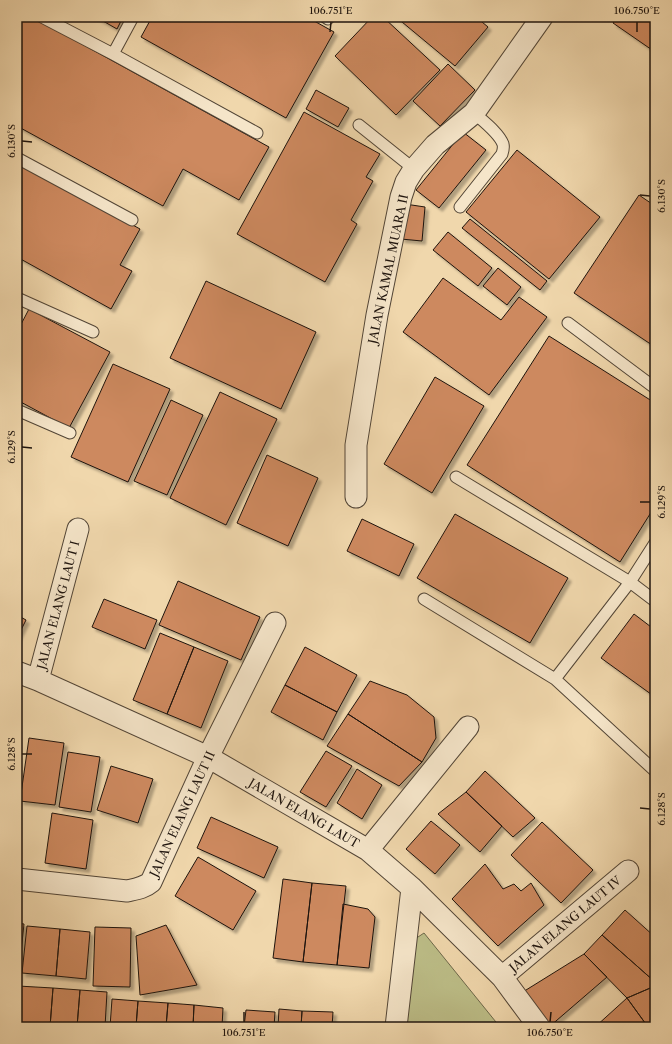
<svg xmlns="http://www.w3.org/2000/svg" width="672" height="1044" viewBox="0 0 672 1044" font-family="'Libre Caslon Text',serif">
	<defs>
		<filter id="shadow"><feDropShadow dx="3.5" dy="3.5" stdDeviation="1" flood-color="#0004"/></filter>
	</defs>
	<rect width="100%" height="100%" fill="#f0d7ac"/>
	<filter id="stains"><feTurbulence type="fractalNoise" baseFrequency=".005" numOctaves="4"/><feColorMatrix values="0 0 0 0 .2 0 0 0 0 .09 0 0 0 0 .02 0 0 0 .5 -.17"/></filter>
	<radialGradient id="worn" r=".72"><stop offset=".6" stop-color="#630" stop-opacity="0"/><stop offset="1" stop-color="#630" stop-opacity=".3"/></radialGradient>
	<path fill="#bcbd87" stroke="#6d684a" d="M 424,933 L 500,1027 L 399,1027 L 409,943 Z"/>
	<path fill="#cd895f" stroke="#1e140e" filter="url(#shadow)" d="M 17,17 L 33,17 L 269,147 L 239,200 L 183,169 L 163,206 L 17,126 Z
		M 96,17 L 123,17 L 117,29 Z
		M 152,17 L 307,17 L 334,32 L 286,118 L 141,37 Z
		M 372,17 L 383,17 L 440,70 L 396,115 L 335,56 Z
		M 396,17 L 476,17 L 488,27 L 455,66 Z
		M 617,17 L 655,17 L 655,52 L 613,23 Z
		M 448,64 L 475,90 L 440,126 L 413,101 Z
		M 316,90 L 349,108 L 338,127 L 306,109 Z
		M 304,112 L 380,154 L 366,177 L 373,181 L 351,220 L 357,224 L 325,282 L 237,234 Z
		M 463,132 L 486,150 L 439,208 L 416,190 Z
		M 517,150 L 600,217 L 549,279 L 466,212 Z
		M 17,161 L 140,229 L 120,265 L 132,271 L 111,309 L 17,257 Z
		M 639,195 L 655,206 L 655,347 L 574,293 Z
		M 405,204 L 425,207 L 422,241 L 401,239 Z
		M 470,219 L 547,281 L 540,290 L 462,228 Z
		M 448,232 L 492,268 L 478,286 L 433,250 Z
		M 498,268 L 521,287 L 507,305 L 483,286 Z
		M 443,278 L 501,320 L 519,297 L 547,317 L 489,395 L 403,332 Z
		M 206,281 L 316,332 L 281,409 L 170,358 Z
		M 29,309 L 110,352 L 69,428 L 17,400 L 17,332 Z
		M 549,336 L 655,403 L 655,506 L 620,562 L 467,465 Z
		M 113,364 L 170,389 L 128,482 L 71,457 Z
		M 435,377 L 484,406 L 432,493 L 384,464 Z
		M 220,392 L 277,419 L 226,525 L 170,498 Z
		M 171,400 L 203,415 L 167,495 L 134,481 Z
		M 267,455 L 318,478 L 288,546 L 237,523 Z
		M 455,514 L 568,578 L 530,643 L 417,578 Z
		M 362,519 L 414,544 L 399,576 L 347,551 Z
		M 178,581 L 260,617 L 241,660 L 159,625 Z
		M 104,599 L 157,620 L 145,649 L 92,627 Z
		M 634,614 L 655,630 L 655,697 L 601,658 Z
		M 17,615 L 26,620 L 17,638 Z
		M 160,633 L 194,647 L 167,714 L 133,700 Z
		M 194,647 L 228,661 L 201,728 L 167,714 Z
		M 305,647 L 357,675 L 337,712 L 285,685 Z
		M 370,681 L 407,695 L 434,717 L 436,738 L 422,762 L 348,714 Z
		M 285,685 L 337,712 L 323,740 L 271,712 Z
		M 348,714 L 422,762 L 399,786 L 327,746 Z
		M 29,738 L 64,743 L 55,805 L 20,801 Z
		M 326,751 L 352,766 L 326,807 L 300,792 Z
		M 68,752 L 100,757 L 91,812 L 59,807 Z
		M 111,766 L 153,779 L 138,823 L 97,810 Z
		M 357,769 L 382,785 L 362,819 L 337,803 Z
		M 485,771 L 535,818 L 513,837 L 466,792 Z
		M 466,792 L 502,826 L 480,852 L 438,814 Z
		M 52,813 L 93,820 L 86,869 L 45,863 Z
		M 211,817 L 278,847 L 264,878 L 197,848 Z
		M 431,821 L 460,845 L 435,874 L 406,849 Z
		M 542,822 L 593,870 L 561,903 L 511,855 Z
		M 198,857 L 256,891 L 233,930 L 175,896 Z
		M 485,864 L 503,889 L 514,884 L 521,891 L 531,883 L 544,905 L 498,946 L 452,899 Z
		M 283,879 L 312,883 L 303,962 L 273,958 Z
		M 312,883 L 346,886 L 337,965 L 303,962 Z
		M 343,904 L 368,909 L 375,917 L 369,968 L 337,965 Z
		M 625,910 L 655,937 L 655,982 L 602,935 Z
		M 17,923 L 24,924 L 18,980 L 17,980 Z
		M 166,925 L 197,985 L 140,995 L 136,936 Z
		M 27,926 L 60,929 L 56,976 L 22,973 Z
		M 95,927 L 131,928 L 130,987 L 93,986 Z
		M 60,929 L 90,932 L 86,979 L 56,976 Z
		M 602,935 L 655,982 L 655,986 L 627,998 L 584,954 Z
		M 584,954 L 607,977 L 549,1027 L 518,995 Z
		M 18,986 L 53,988 L 50,1027 L 17,1027 Z
		M 655,986 L 655,1027 L 648,1027 L 627,998 Z
		M 53,988 L 80,990 L 77,1027 L 50,1027 Z
		M 80,990 L 107,992 L 105,1027 L 77,1027 Z
		M 627,998 L 648,1027 L 595,1027 Z
		M 112,999 L 138,1001 L 136,1027 L 110,1027 Z
		M 138,1001 L 168,1003 L 166,1027 L 136,1027 Z
		M 168,1003 L 194,1005 L 193,1027 L 166,1027 Z
		M 194,1005 L 223,1008 L 222,1027 L 193,1027 Z
		M 279,1009 L 302,1011 L 301,1027 L 278,1027 Z
		M 246,1010 L 275,1012 L 274,1027 L 244,1027 Z
		M 302,1011 L 333,1012 L 332,1027 L 301,1027 Z"/>
	<g fill="none" stroke-linecap="round" stroke-linejoin="round">
		<g stroke="#524536" stroke-width="13">
			<path id="service" d="M 42,17 L 113,54 L 257,133
				M 325,17 L 328,19
				M 113,54 L 133,17
				M 359,125 L 414,169
				M 17,158 L 132,220
				M 460,207 L 502,154 C 503,151 504,148 503,144 C 499,133 483,121 474,113
				M 17,298 L 93,332
				M 568,323 L 655,388
				M 17,410 L 70,433
				M 456,477 L 630,582 L 655,601
				M 424,599 L 555,679 L 655,771
				M 555,679 L 630,582 L 655,543"/>
		</g>
		<g stroke="#524536" stroke-width="23">
			<path id="minor" d="M 356,497 L 356,445 L 377,315 L 401,197 L 406,182 L 414,169 L 435,145 L 474,113 L 542,17
				M 17,672 L 38,680 L 208,757 L 368,850 L 412,888 L 502,977 L 539,1027
				M 38,680 L 78,529
				M 368,850 L 468,727
				M 17,879 L 127,891 C 136,889 144,888 151,882 L 208,757 L 275,623
				M 502,977 L 628,871
				M 396,1027 L 412,888"/>
		</g>
		<use href="#service" stroke="#f5e5c9" stroke-width="11"/>
		<use href="#minor" stroke="#f5e5c9" stroke-width="21"/>
	</g>
	<path fill="none" stroke="#1e140e" stroke-width="1.5" d="M 330,32 L 331,22M 637,32 L 637,22M 22,141 L 32,142M 640,195 L 650,196M 22,447 L 32,448M 640,502 L 650,502M 22,754 L 32,754M 640,808 L 650,809M 244,1022 L 244,1012M 550,1022 L 551,1012"/>
	<g text-anchor="middle" dominant-baseline="central" stroke-width="3.5" stroke-linejoin="round" paint-order="stroke">
		<g font-size="12" fill="#1e140e" stroke="#f5e5c9">
			<text transform="translate(388 269) rotate(-78)">JALAN KAMAL MUARA II</text>
			<text transform="translate(58 605) rotate(-75)">JALAN ELANG LAUT I</text>
			<text transform="translate(304 813) rotate(30)">JALAN ELANG LAUT</text>
			<text transform="translate(182 814) rotate(-65)">JALAN ELANG LAUT II</text>
			<text transform="translate(565 924) rotate(-40)">JALAN ELANG LAUT IV</text>
		</g>
	</g>
	<rect width="672" height="1044" fill="none" stroke="#f0d7ac" stroke-width="44"/>
	<rect x="22" y="22" width="628" height="1000" fill="none" stroke="#1e140e" stroke-width="1.5"/>
	<g font-size="10" text-anchor="middle" fill="#1e140e">
		<text x="331" y="14">106.751°E</text>
		<text x="637" y="14">106.750°E</text>
		<text transform="translate(11 141) rotate(-90)" y="4">6.130°S</text>
		<text transform="translate(661 196) rotate(-90)" y="4">6.130°S</text>
		<text transform="translate(11 447) rotate(-90)" y="4">6.129°S</text>
		<text transform="translate(661 502) rotate(-90)" y="4">6.129°S</text>
		<text transform="translate(11 754) rotate(-90)" y="4">6.128°S</text>
		<text transform="translate(661 809) rotate(-90)" y="4">6.128°S</text>
		<text x="244" y="1036">106.751°E</text>
		<text x="550" y="1036">106.750°E</text>
	</g>
	<rect width="100%" height="100%" filter="url(#stains)"/>
	<rect width="100%" height="100%" fill="url(#worn)"/>
</svg>
